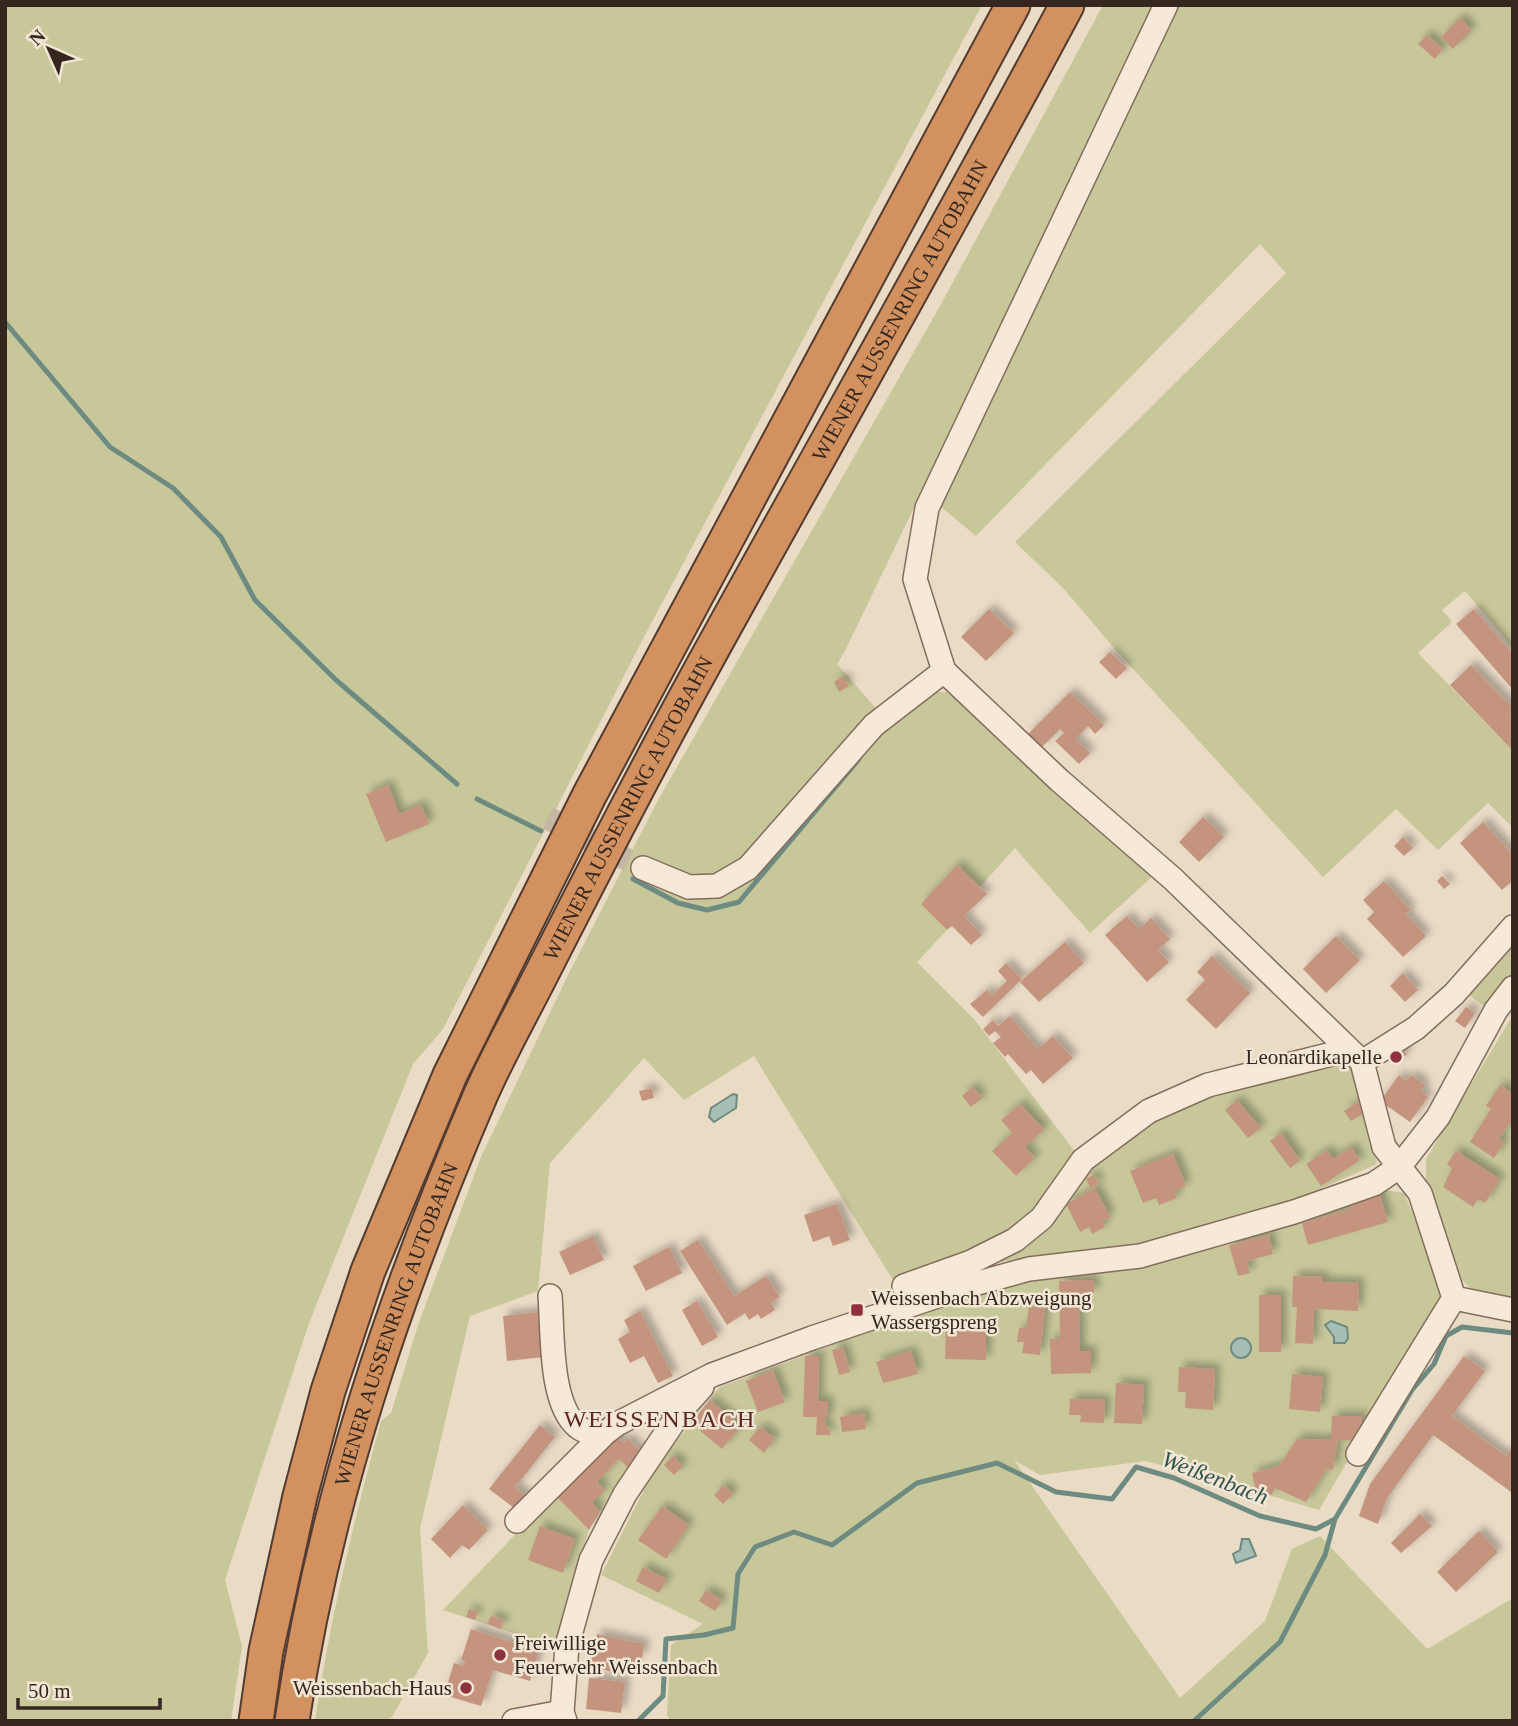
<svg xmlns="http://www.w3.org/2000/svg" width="1518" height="1726" font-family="Georgia,serif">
	<defs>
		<filter id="shadow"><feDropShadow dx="5.5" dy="-5.5" stdDeviation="3.5" flood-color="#0004"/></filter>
	</defs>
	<rect width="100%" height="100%" fill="#eadbc5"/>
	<!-- green -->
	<path fill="#c7c79a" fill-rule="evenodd" d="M5,5h977l-336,628 -203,396 -30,35 -104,259 -84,257 17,66 -11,75h-226z
		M1103,5h410v643l-48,-57 -23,19 10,12 -34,31 95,98v77l-25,-25 -50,47 -42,-41 -73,68 -209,-229 -50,-59 -49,-47 271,-269 -26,-29 -284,292 -54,-45 -78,162 -7,11 43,49 -163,181 180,-183 35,-19h19l202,184 -63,57 -75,-85 -35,39 -23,-22 -35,39 25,26 -30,32 58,58 110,145 62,-46 66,-28 131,-31c23,20 27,75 33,104l-71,31 -69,21 -95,26 -54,10 -87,10 -98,34 -149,-240 -70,44 -40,-42 -94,105 -12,128 -68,25 -50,212 8,125 -36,64 -9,4h-68c15,-102 39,-201 66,-300l10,-8 27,-88 63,-168 87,-182 89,-173 283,-496zM1020,1104l24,26 -19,17 10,11 -19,18 -23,-25 19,-18 -11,-13z
		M1513,938v36l-27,33 -20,-14z
		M1513,1015v286l-39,-9 -13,-13 -35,-95v-25z
		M1377,1189l27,4 42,100 -127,217 -112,-33 -62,-16 -105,14 -26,-15 166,238 85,-77 27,-72 28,-13 107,113 86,-51v123h-842l-4,-6 4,-70 32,-21 -102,-49 54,-107 65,-81 240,-90 81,-19 88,-10 95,-22z
		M619,1459l11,11 -15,16 -15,26 -8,-9 5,-21z
		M554,1494l35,36 -22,68 -11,49 -113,-37z"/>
	<!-- water -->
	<path fill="#a7beb4" stroke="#6e8b81" stroke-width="2" d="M733,1094l4,1 -1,13 -22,14 -5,-5 2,-9z
		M1331,1321l16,6 1,11 -3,5h-11v-6l-9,-12z
		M1231 1348a10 10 0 1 1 20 0a10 10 0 1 1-20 0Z
		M1242,1539h7l7,17 -20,7 -3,-9 7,-4z"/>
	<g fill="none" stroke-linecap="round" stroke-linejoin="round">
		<!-- stream -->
		<path stroke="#6e8b81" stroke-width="5" d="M5,322l105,125 63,41 48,49 34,63 81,80 121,104
			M477,799l64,32
			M633,879l45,24 29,7 32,-8 120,-143
			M638,1721l25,-25 3,-57 38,-4 29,-7 5,-54 17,-27 39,-15 38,13 85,-62 80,-20 59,29 56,7 24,-32 38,11 86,38 56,13 19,-10 77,-129 22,-26 12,-28 16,-9 51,6
			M1194,1721l86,-79 45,-87 10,-36"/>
	</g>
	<!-- building -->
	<path fill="#c5947f" filter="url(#shadow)" d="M1460,18l12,12 -19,19 -12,-12z
		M1427,35l16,14 -8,10 -17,-15z
		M989,609l25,24 -28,28 -25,-24z
		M1474,609l39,45v36l-57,-66z
		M1110,652l17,16 -11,11 -17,-17z
		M1471,665l42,43v5l-4,4 4,4v30l-63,-66z
		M843,676l6,10 -10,6 -5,-10z
		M1070,692l34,33 -9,9 -7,-8 -13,13 15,14 -11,11 -24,-23 9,-8 -4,-4 -19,19 -14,-13z
		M388,785l11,29 22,-9 8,19 -43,18 -20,-48z
		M1203,817l21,20 -25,25 -20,-20z
		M1483,822l30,33v25l-11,10 -42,-47z
		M1403,837l10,11 -9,8 -10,-10z
		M957,865l30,29 -23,22 18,19 -11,10 -19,-19 -5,4 -26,-26z
		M1442,876l8,8 -6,5 -7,-8z
		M1384,881l27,29 -5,4 20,22 -23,21 -36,-38 7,-7 -11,-12z
		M1127,916l12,13 12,-11 19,21 -12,11 11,12 -22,20 -42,-47z
		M1336,936l24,24 -34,33 -23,-24z
		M1065,942l19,21 -45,39 -19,-20z
		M1212,956l38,37 -34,36 -30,-29 19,-20 -8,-8z
		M1006,963l16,16 -39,38 -13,-13 17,-14 5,5 15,-14 -9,-10z
		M1403,973l15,17 -13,12 -15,-16z
		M1466,1007l9,6 -10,15 -10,-7z
		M1010,1016l28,33 15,-13 20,22 -30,26 -12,-14 -5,4 -18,-20 -3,3 -12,-14 8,-6 -6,-6 -6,5 -6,-7 10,-9 5,6z
		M1399,1046l8,8 -9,8 -5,2 -5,-4 1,-5z
		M1399,1075l7,6 5,-6 14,10 -4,6 7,6 -18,25 -30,-21z
		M1500,1085l13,9v31l-4,-2 -10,16 5,4 -10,15 -24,-16 21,-33 -5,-3z
		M972,1087l10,11 -11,9 -9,-11z
		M652,1088l2,10 -12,3 -3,-10z
		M1237,1100l24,28 -13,10 -23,-28z
		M1359,1101l7,11 -15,9 -7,-10z
		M1020,1104l24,26 -19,17 10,11 -19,18 -24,-25 20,-18 -11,-13z
		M1281,1133l19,28 -10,7 -20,-27z
		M1351,1147l9,13 -39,26 -15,-22 21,-14 6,9z
		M1456,1151l44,28 -15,24 -7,-4 -5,8 -30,-20 9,-19 -5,-4z
		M1173,1154l13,32 -12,5 3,7 -18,7 -3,-7 -13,5 -13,-32z
		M1094,1175l5,9 -9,4 -4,-10z
		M1095,1188l15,29 -8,4 3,6 -13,7 -3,-7 -9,5 -14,-28z
		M1379,1192l9,30 -80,23 -6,-22 49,-14 -3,-8z
		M837,1204l13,36 -17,6 -4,-10 -16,6 -9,-27z
		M1269,1235l4,19 -26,7 3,12 -12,3 -9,-31z
		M593,1236l11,24 -34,15 -11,-23z
		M698,1240l36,56 32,-20 14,21 -9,6 4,7 -14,9 -3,-5 -9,6 -4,-7 -18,12 -47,-74z
		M669,1247l13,26 -36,18 -13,-25z
		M1293,1276l30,1v5l36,1 -1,28 -44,-2 -1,35 -18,-1 2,-36h-5z
		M1094,1280v13h-15l1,58h11v22l-40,1 -1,-35h10l-1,-58z
		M1259,1295h22v57h-22z
		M697,1301l21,36 -16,9 -20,-36z
		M1029,1306l16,2 -5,47 -18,-2 2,-11h-7l2,-14h7z
		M640,1311l33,65 -15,7 -14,-27 -14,7 -12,-24 12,-7 -6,-12z
		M539,1312l4,45 -36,4 -4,-45z
		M946,1327l40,1v32l-41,-1z
		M843,1347l7,25 -11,3 -7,-25z
		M911,1351l7,23 -35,9 -7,-21z
		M805,1356h14l-1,45h10v16h-3v8h2v5h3v5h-14l1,-18h-14z
		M1464,1356l21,15 -33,45 54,40 7,-9v43l-2,2 -78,-57 -46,63 -9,26 -19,-8 11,-32z
		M1179,1367l36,2 -2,41 -28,-2 1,-16h-8z
		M773,1370l12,32 -27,10 -12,-31z
		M1292,1374l31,3 -3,35 -31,-3z
		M1116,1383l28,2 -2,39 -28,-1z
		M1070,1399l35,1 -1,23 -24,-1 1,-7h-12z
		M710,1400l31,26 -19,23 -31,-26z
		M864,1413l2,16 -24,3 -2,-15z
		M1332,1416h30l-1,25 -23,-1 -5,30 -7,-1 -20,33 -31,-14 -3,6 -15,3 -5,-24 27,-7 18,-27 34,1z
		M540,1425l15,12 -40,50 14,11 -11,13 -29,-22z
		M760,1427l15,11 -11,15 -15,-13z
		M613,1433l10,10 4,-5 16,15 -13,17 -11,-11 -22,23 8,8 -13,13 8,9 -11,18 -35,-36z
		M673,1456l10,10 -9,9 -10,-10z
		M724,1485l9,9 -10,10 -9,-9z
		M463,1505l25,25 -19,20 -7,-5 -12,13 -19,-19z
		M662,1506l27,19 -23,34 -28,-19z
		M1420,1514l12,12 -31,27 -10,-10z
		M540,1526l35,13 -12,34 -35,-13z
		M1479,1531l19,21 -42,40 -19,-20z
		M643,1567l24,12 -8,14 -23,-12z
		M706,1590l16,10 -7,11 -16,-10z
		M469,1609l9,3 -3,8 -9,-3z
		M491,1616l13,4 -3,9 -14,-5z
		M471,1629l68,22 -9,30 -37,-11 -12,36 -37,-11 10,-32 9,3 2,-5 -4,-1z
		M597,1634l47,10 -2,14 -6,-1 -2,10 -11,-3 -3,10 -31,-8z
		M589,1678l36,4 -4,31 -35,-4z"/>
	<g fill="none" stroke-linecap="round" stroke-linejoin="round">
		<!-- minor-tunnel -->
		<path stroke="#c6b7a4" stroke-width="23" stroke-dasharray="23 11" stroke-linecap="butt" d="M548,818l95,50"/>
		<defs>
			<path id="minor" d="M1166,5l-239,503 -12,71 29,92 115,109 114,99 189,183 22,85 36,46 34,105 59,12
				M643,868l46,19 28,-1 31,-18 126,-143 70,-54
				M1362,1062l54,-34 38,-34 59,-67
				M904,1286l67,-24 44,-22 27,-22 41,-58 66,-49 59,-26 140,-35
				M550,1296c3,35 -1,108 28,131 7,6 18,6 26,7l13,-10 95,-49 100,-37 155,-52 62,-17 111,-13 154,-44 80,-28 25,-17 39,-50 58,-107 17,-22
				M1358,1454l96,-156
				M517,1521l87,-87
				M514,1721l48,-9
				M565,1721l-3,-9 5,-66 24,-86 34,-66 58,-86 19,-21"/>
			<g id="highway">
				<path d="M256,1721l10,-70 34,-155 28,-105 40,-120 82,-196 140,-281 423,-789"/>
				<path id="s1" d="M292,1721c32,-219 102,-424 189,-627 19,-43 43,-85 64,-127 52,-102 104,-203 159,-303 121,-220 245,-437 363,-659"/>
			</g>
		</defs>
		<!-- minor casing -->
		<use href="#minor" stroke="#846d5d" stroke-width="26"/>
		<!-- highway casing -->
		<use href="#highway" stroke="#523c31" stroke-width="37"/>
		<!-- minor -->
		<use href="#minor" stroke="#f6e9d8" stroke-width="23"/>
		<!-- highway -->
		<use href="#highway" stroke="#d2915e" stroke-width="33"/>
	</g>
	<!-- markers -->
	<g fill="#8d323e" stroke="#f2e6d4" stroke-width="2.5">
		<circle cx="1396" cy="1057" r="7"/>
		<rect x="850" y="1303" width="14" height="14" rx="3.5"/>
		<circle cx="500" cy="1655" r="7"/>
		<circle cx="466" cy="1688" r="7"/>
	</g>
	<g text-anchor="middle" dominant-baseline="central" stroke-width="5" stroke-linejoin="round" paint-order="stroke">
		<!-- street labels -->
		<g font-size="21" fill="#35271f" stroke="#f2e6d4">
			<text stroke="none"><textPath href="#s1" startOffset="1545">WIENER AUSSENRING AUTOBAHN</textPath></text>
			<text stroke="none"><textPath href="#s1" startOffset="978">WIENER AUSSENRING AUTOBAHN</textPath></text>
			<text stroke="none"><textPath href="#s1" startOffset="411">WIENER AUSSENRING AUTOBAHN</textPath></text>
		</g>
		<!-- poi labels -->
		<g font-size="21" fill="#35271f" stroke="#f2e6d4" text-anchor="end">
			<text x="1382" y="1057">Leonardikapelle</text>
			<text x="871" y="1298" text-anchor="start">Weissenbach Abzweigung<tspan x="871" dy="24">Wassergspreng</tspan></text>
			<text x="514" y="1643" text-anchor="start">Freiwillige<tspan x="514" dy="24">Feuerwehr Weissenbach</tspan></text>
			<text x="452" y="1688">Weissenbach-Haus</text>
		</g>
		<!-- water labels -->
		<g font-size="23" font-style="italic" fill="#30544d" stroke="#f2e6d4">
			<text transform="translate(1215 1478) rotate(21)">Weißenbach</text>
		</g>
		<!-- quarter labels -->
		<g font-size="24" letter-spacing="2" fill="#5e2823" stroke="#f2e6d4">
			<text x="660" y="1419">WEISSENBACH</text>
		</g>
	</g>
	<!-- border -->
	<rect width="1518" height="1726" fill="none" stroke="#35271f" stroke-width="14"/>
	<!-- north arrow -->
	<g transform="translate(49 49) rotate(315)" stroke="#f2e6d4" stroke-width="5" paint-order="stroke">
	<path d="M0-5L12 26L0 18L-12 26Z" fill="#35271f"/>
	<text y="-10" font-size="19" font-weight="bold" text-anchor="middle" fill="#35271f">N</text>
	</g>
	<!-- scale -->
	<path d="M18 1698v10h142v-10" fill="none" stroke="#35271f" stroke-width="3.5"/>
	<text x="28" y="1698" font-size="21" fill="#35271f" stroke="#f2e6d4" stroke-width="5" paint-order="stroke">50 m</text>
</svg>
